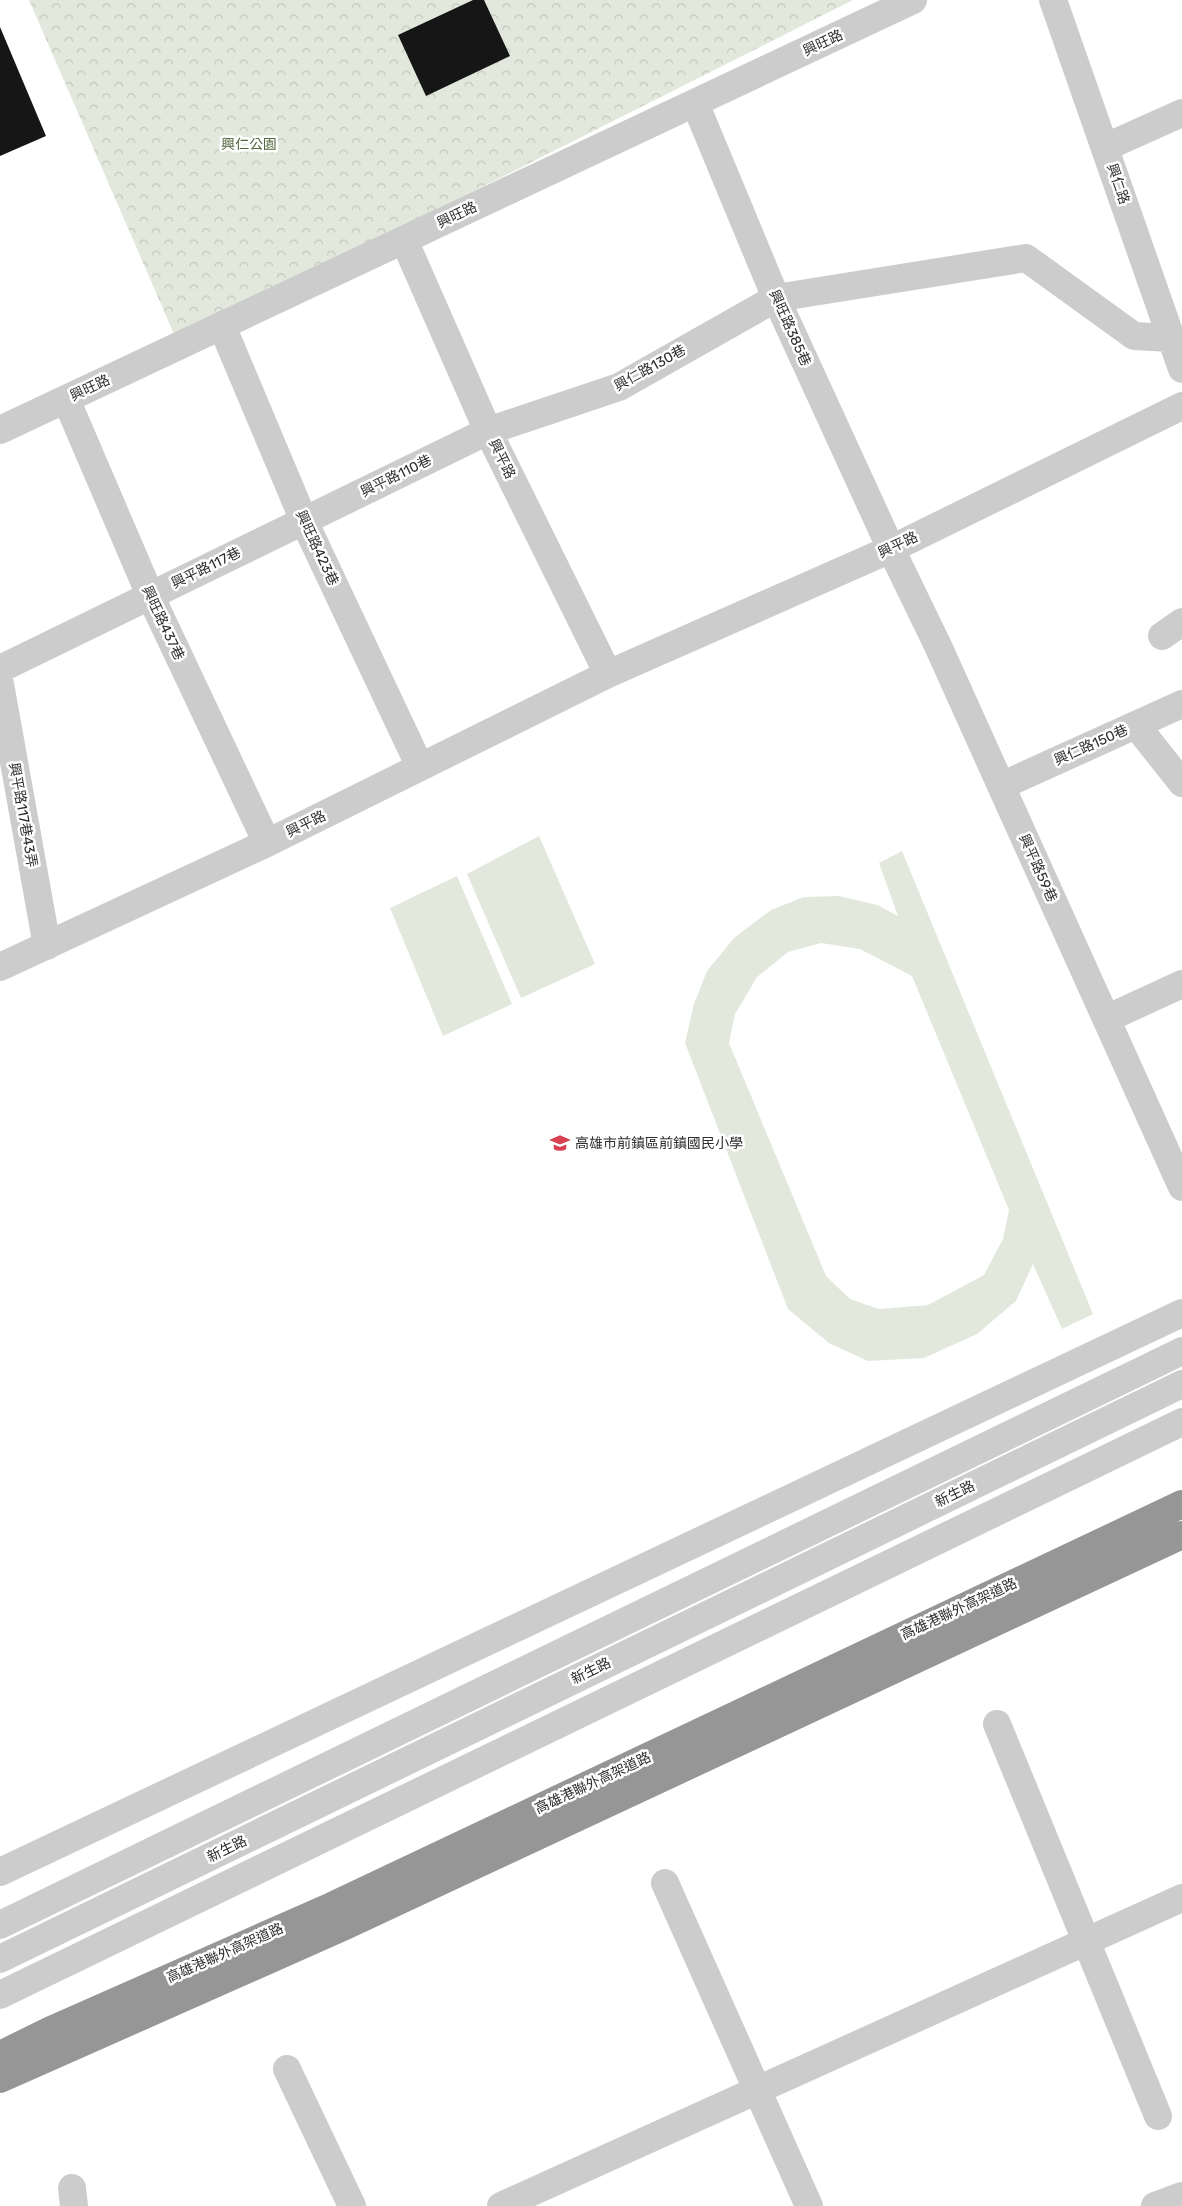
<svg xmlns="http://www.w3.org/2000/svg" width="1182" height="2206" font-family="Rubik,'Noto Sans TC',sans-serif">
	<defs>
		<pattern id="park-crowns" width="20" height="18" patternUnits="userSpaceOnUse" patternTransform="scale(1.25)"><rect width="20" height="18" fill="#e3e8dc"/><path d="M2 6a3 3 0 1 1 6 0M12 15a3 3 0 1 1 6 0" fill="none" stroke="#c3c7bd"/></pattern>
	</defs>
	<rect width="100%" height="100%" fill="#fff"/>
	<!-- grass -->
	<path fill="#e3e8dc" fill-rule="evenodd" d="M539,836l56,128 -74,34 -54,-124z
		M902,851l191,463 -31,15 -29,-65 -17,37 -39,33 -53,24 -56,3 -39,-18 -41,-34 -103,-266 9,-39 13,-33 28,-34 36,-27 33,-13 35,-1 38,9 21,11 -19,-53zM821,943l39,6 52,27 97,234 -6,29 -19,36 -56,30 -49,4 -29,-10 -24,-23 -97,-233 6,-29 22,-37 31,-25z
		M457,876l55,128 -69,32 -53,-128z"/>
	<!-- park -->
	<path fill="url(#park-crowns)" d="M29,0h824l-676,341z"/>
	<!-- building -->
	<path fill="#161616" d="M473,0h11l26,56 -84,40 -28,-61z
		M0,27l46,109 -46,20z"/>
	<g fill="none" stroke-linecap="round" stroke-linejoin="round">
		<!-- minor -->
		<path stroke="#ccc" stroke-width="28" d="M1053,0l129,369
			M695,103l81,195 115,251 47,97 244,541
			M1106,147l76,-34
			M404,240l84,191 120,243
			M222,326l82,195 116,246
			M66,399l84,196 117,248
			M0,430l913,-430
			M1162,636l20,-14
			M0,669l488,-238 131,-44 157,-89 250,-40 108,78 37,2
			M0,684l47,262
			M1136,725l46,58
			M1001,786l181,-82
			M0,967l267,-124 341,-169 283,-125 291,-143
			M1106,1019l76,-35
			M997,1724l161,392
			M0,1872l1182,-559
			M665,1883l144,323
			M0,1925l1182,-574
			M0,1959l1182,-575
			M0,1995l1182,-573
			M287,2069l65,137
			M72,2188l2,18
			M501,2206l681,-308
			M1155,2206l27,-10"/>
		<!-- highway -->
		<path stroke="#969696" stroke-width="28" d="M0,2055l51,-25 281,-124 850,-402
			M0,2079l345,-153 837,-391"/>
	</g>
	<!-- icons -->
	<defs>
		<symbol id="school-bare" viewBox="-9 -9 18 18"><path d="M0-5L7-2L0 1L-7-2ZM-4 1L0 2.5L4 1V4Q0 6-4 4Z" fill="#d74153" stroke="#fff" stroke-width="2.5" paint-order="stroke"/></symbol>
	</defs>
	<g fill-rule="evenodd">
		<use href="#school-bare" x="546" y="1129" width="28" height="28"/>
	</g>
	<g text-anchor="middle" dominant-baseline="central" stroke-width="5" stroke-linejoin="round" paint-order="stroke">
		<!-- street labels -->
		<g font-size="14" fill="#2f2f2f" stroke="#fff">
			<text transform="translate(823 43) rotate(-25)">興旺路</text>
			<text transform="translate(1118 184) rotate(71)">興仁路</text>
			<text transform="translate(457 215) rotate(-25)">興旺路</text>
			<text transform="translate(790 328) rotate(66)">興旺路385巷</text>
			<text transform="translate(650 368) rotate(-29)">興仁路130巷</text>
			<text transform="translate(90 388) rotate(-25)">興旺路</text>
			<text transform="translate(502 459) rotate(64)">興平路</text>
			<text transform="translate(396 476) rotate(-26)">興平路110巷</text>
			<text transform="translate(898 545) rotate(-25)">興平路</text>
			<text transform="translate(317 548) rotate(65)">興旺路423巷</text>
			<text transform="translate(206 568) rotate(-26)">興平路117巷</text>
			<text transform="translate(163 623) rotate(65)">興旺路437巷</text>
			<text transform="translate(1091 745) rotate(-24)">興仁路150巷</text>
			<text transform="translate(23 815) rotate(80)">興平路117巷43弄</text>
			<text transform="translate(306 824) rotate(-26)">興平路</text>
			<text transform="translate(1038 868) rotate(66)">興平路59巷</text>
			<text transform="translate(955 1494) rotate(-26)">新生路</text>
			<text transform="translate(959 1609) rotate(-25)">高雄港聯外高架道路</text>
			<text transform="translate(591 1671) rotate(-26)">新生路</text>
			<text transform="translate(593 1783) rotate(-25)">高雄港聯外高架道路</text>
			<text transform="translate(227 1849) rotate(-26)">新生路</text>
			<text transform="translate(225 1953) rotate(-24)">高雄港聯外高架道路</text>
		</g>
		<!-- park labels -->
		<g font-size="14" fill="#546840" stroke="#fff">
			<text x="249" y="144">興仁公園</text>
		</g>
		<!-- poi labels -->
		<g font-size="14" fill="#2f2f2f" stroke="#fff" text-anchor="start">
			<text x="575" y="1143">高雄市前鎮區前鎮國民小學</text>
		</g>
	</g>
</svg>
